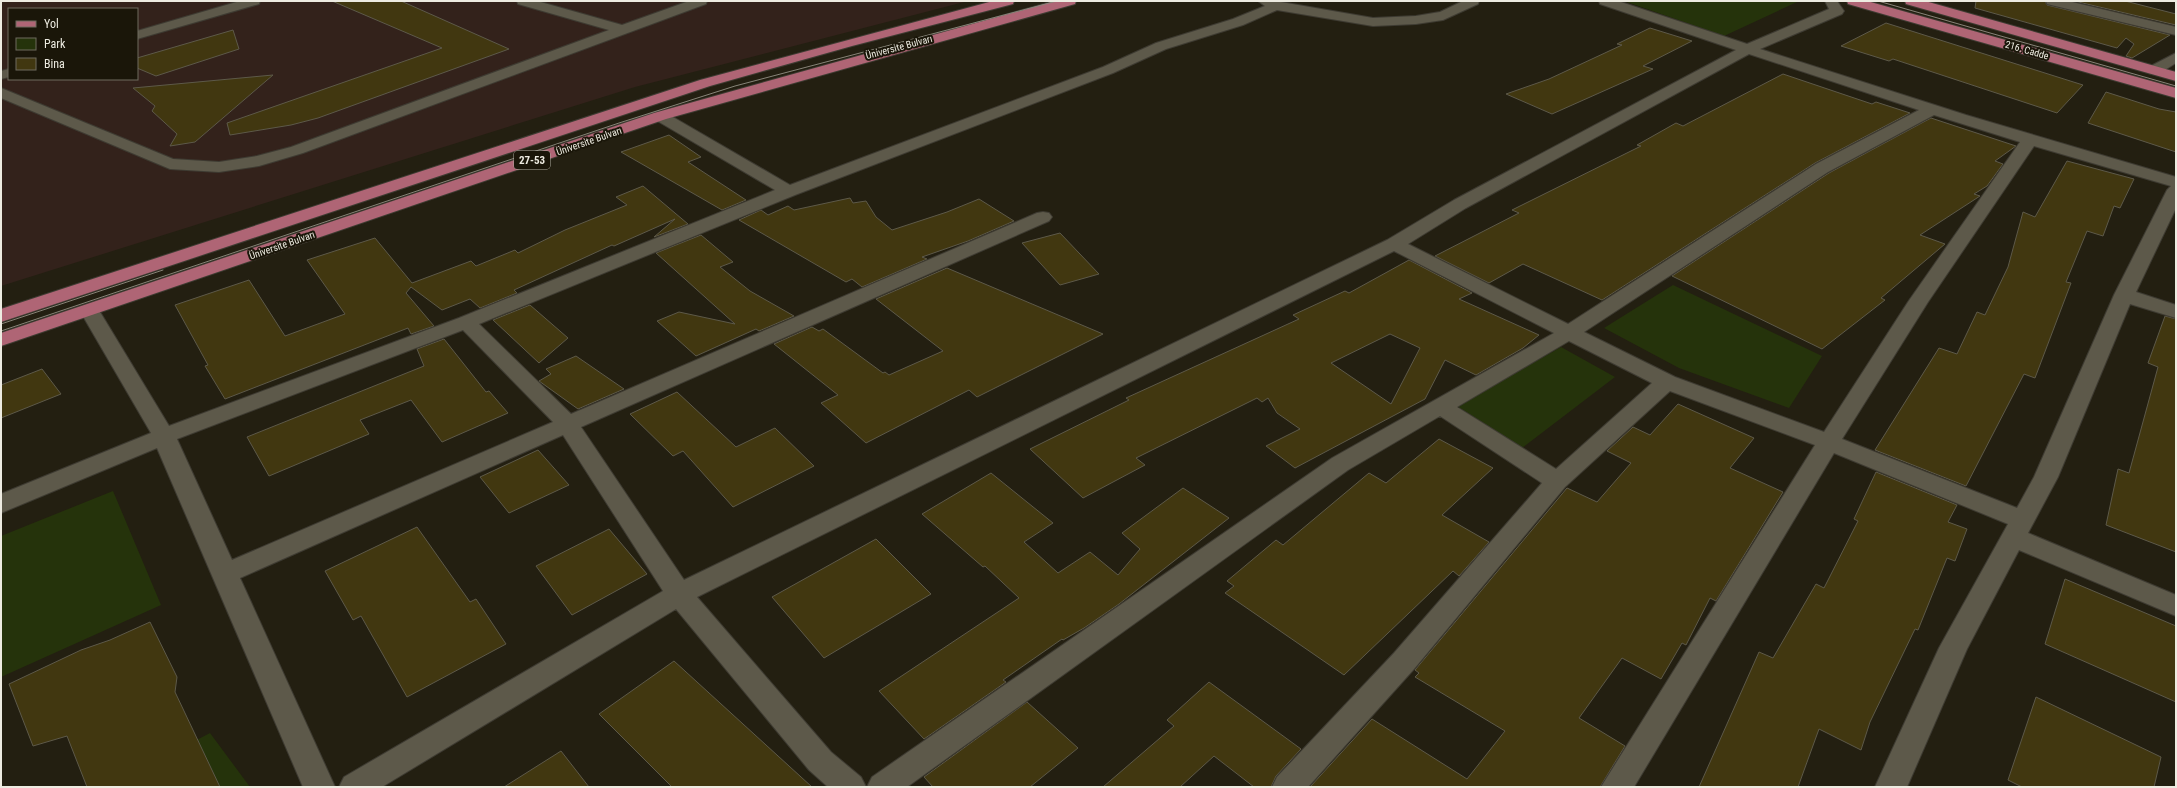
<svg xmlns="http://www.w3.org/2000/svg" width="2177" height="788" font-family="'Roboto Condensed',sans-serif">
	<rect width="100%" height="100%" fill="#231f11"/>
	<!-- education -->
	<path fill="#33221b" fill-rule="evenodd" d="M1,1h967l-333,86 -634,199zM9,9h128v70h-128z"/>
	<!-- green -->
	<path fill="#25330b" d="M1624,1h171l2,1 -73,34z
		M1673,285l149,71 -33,52 -110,-40 -75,-40z
		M1561,347l54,30 -93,71 -65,-42z
		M113,491l48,114 -160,72v-141z
		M210,733l40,54h-143z"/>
	<!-- building -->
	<path fill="#413710" stroke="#5d5949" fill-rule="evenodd" d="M332,1h69l108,48 -191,69 -27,7 -61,10 -3,-12 215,-75z
		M1976,1h69l2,4 123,30 -38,23 -6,-2 8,-12 -8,-6 -9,10 -142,-40z
		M2074,1h51l51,13v11z
		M1886,23l197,62 -26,28 -164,-54 -4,2 -48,-15z
		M1650,28l42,13 -49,25 10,3 -101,45 -46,-20 43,-15 73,-34 -5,-1z
		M233,30l6,19 -83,27 -19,-8v-10z
		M1783,74l89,30 4,-2 34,11 -95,50 -213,137 -79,-36 -34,19 -54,-27 84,-43 -7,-3 129,-64 -4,-1 39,-22 7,3z
		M273,75l-78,67 -25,4 7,-12 -25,-23 3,-5 -22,-18z
		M2106,92l53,17 17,3v40l-88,-29z
		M1931,118l85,28 -21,15 8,3 -16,22 -13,8 6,2 -60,39 25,9 -64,54 4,2 -63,49 -150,-73 157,-103z
		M669,135l32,22 -13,5 58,38 -24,10 -101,-58z
		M2067,161l67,18 -14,29 -6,-2 -11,30 -16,-5 -21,51 5,1 -36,95 -11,-4 -58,112 -91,-36 64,-102 18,6 20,-42 8,3 23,-48 15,-55 12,5z
		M643,186l45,38 -34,13 21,-18 -61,27 -2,-1 -98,45 3,3 -37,15 -10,-9 -28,11 -31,-23 -5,6 28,33 -23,8 -3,-6 -183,71 -20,-33 3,-1 -33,-60 74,-25 36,56 60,-22 -38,-54 68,-22 37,45 59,-22 5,5 39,-16 3,3 47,-23 62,-25 -11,-8z
		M850,198l3,5 13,-2 10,16 16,13 55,-18 32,-13 35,22 -46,20 -46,16 5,2 -65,28 -10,-8 -6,3 -107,-62 22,-10 7,5 20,-9 6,4z
		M1060,233l39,41 -39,11 -38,-42z
		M701,235l32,27 -13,5 30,24 44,25 -35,15 -3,-2 -60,27 -39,-35 22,-9 56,12 -79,-71z
		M1409,260l63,33 -13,6 80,36 -16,13 -47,27 -31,-15 -20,39 -130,69 -29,-22 34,-17 -23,-16 -9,-15 -6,4 -5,-4 -121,60 9,7 -62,33 -53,-49 99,-49 -3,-2 173,-79 -6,-4 52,-24 4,2zM1390,334l30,14 -29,56 -60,-41z
		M947,268l156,66 -126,63 -8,-7 -103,53 -45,-40 17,-8 -64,-51 38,-17 7,4 4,-2 60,44 2,-1 4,3 54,-24 -67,-52z
		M530,305l38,33 -29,25 -46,-43z
		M2165,316l11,3v233l-70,-27 12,-56 11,4 29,-106 -10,-4z
		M444,339l42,53 3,-1 19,22 -66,29 -31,-42 -51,20 9,14 -100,42 -22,-39 177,-71 -7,-17z
		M576,356l48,33 -46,20 -39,-28 12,-7 -5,-5z
		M42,369l19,25 -60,24v-33z
		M677,392l59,55 39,-19 39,38 -81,41 -50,-56 -10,5 -43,-42z
		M1678,404l76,34 -24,30 53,24 -67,109 -6,-3 -24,47 -4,-2 -21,36 -39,-21 -43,60 46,28 -25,41h-290l62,-68 95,60 38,-48 -90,-54 4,-4 -4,-3 152,-182 30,14 34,-39 -24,-12 26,-24 17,8z
		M1439,439l54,29 -51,47 47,27 -30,34 -6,-5 -109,104 -119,-82 9,-7 -7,-5 49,-41 7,5 86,-72 17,10z
		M538,450l31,35 -60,28 -29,-36z
		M1876,472l81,33 -9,17 19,7 -12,32 -8,-3 -29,72 -3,-1 -45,93 -9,28 -42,-21 -21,58h-99l60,-135 14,6 43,-74 8,4 34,-67 -4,-2z
		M991,473l62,50 -29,19 34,31 32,-21 28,23 22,-26 -18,-16 61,-45 46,30 -110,86 -35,24 -21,12 -1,-1 -59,41 3,2 -82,57 -45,-48 140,-93 -34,-32 -2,1 -61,-53z
		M417,527l53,75 6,-3 30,45 -99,53 -46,-81 -8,4 -28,-49z
		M609,529l38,45 -75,41 -36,-49z
		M876,539l55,55 -107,64 -52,-61z
		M2065,579l111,47v76l-131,-58z
		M150,622l27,55 -2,15 45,95h-133l-20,-51 -34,10 -24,-62 72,-34 29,-10z
		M674,661l138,126h-140l-73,-73z
		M1209,682l92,67 -25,27 -5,11h-17l-40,-31 -34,31h-77l71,-61 -7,-6z
		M2036,697l125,60 -7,30h-132l-14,-7z
		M1027,702l51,46 -48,39h-97l-9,-10z
		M561,751l28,36h-85z"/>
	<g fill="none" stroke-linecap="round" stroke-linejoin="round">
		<defs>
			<path id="minor" d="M240,1h20l-1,3 -122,35v-8z
				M517,1h20l85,24 67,-24h18l-1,3 -403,149 -44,13 -40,6 -49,-3 -169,-71v-10l172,71 46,3 38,-6 34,-9 318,-117 -91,-26z
				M1258,1h17l98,17 43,-2 24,-4 23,-11h16l-1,3 -35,16 -27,4 -43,2 -96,-16 -34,15 -77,24 -53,24 -318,122 -316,129 92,90 466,-201 6,-1 6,1 3,4 -3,4 -468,206 103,153 703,-340 67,-40 282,-150 -136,-46 -1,-3h19l129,43 82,-35 -4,-8h12l7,10 -2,3 -82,35 206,66 210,62v31l-40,84 40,13v13l-46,-14 -72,173 -30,56 148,62v21l-157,-66 -52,99 -60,138h-32l64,-139 69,-124 -174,-71 -200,334h-33l214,-342 -145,-54 -105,96 -151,182 -106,118h-36l5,-10 117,-124 148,-170 -102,-67 -92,54 -441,317h-40l5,-10 460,-319 222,-125 -160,-82 -697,346 134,155 30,25 5,10h-38l-19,-17 -133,-161 -294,178h-43l5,-10 319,-186 -100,-156 -323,143 95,209h-32l-146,-339 -156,65v-19l150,-61 -71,-122 3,-4 7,-2 7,2 72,119 290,-108 316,-128 -121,-71 -2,-3 2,-3h12l124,72 313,-118 53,-24 77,-24 32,-13zM1749,54l170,56 -103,54 -248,160 -160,-80 58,-36zM1934,115l86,27 -112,160 -84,130 -149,-55 -91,-45 244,-160zM2034,146l137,40 -4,4 -53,105 -80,182 -17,31 -175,-69 86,-137zM463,330l90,92 -321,138 -55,-121zM1569,341l83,42 -96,86 -99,-62z
				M2046,1h22l108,26v8l-129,-31z
				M2176,53v10c-9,5 -17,13 -27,10l-2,-3 2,-3z
				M9,69v8l-8,2v-8z"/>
			<path id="major" d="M993,1h21l-1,3 -161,42 -142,40 -709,236v-13l699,-229z
				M1055,1h21l-1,3 -409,115 -665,227v-13l653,-220z
				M1847,1h20l309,87v10l-328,-94z
				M1905,1h20l251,71v9l-270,-77z"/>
		</defs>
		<!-- minor casing -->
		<use href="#minor" stroke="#3e3b32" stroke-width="2"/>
		<!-- major casing -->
		<use href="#major" stroke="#3e3b32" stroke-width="2"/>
		<!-- minor -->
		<use href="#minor" fill="#5d594a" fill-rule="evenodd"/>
		<!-- major -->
		<use href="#major" fill="#af6575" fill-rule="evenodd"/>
		<!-- tram -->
		<path stroke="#878478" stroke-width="1" d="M1878,1l298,85
			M1,324l162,-54
			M1,331l618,-208 116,-37 322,-85"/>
	</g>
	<g text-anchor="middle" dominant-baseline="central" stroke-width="4" stroke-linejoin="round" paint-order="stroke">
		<!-- far-street labels -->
		<g font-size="10" fill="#edebe1" stroke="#1a1609">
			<text transform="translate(899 47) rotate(-15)">Üniversite Bulvarı</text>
			<text transform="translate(2027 50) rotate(16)">216. Cadde</text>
			<text transform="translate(589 141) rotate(-19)">Üniversite Bulvarı</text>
			<text transform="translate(282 245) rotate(-19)">Üniversite Bulvarı</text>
		</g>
		<!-- shield labels -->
		<rect fill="#1a1609" stroke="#aeaba0" stroke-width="1" x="514" y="151" width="36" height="18" rx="3"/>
		<g font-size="11" font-weight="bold" fill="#edebe1">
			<text x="532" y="160">27-53</text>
		</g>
	</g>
	<!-- border -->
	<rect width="2177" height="788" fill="none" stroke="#edebe1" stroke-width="4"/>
	<!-- legend -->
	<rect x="8" y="8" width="130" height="72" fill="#1a1609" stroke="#6e6b5f"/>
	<rect x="16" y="21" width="20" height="6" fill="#af6575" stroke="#6e6b5f"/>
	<text x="44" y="28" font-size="12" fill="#edebe1">Yol</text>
	<rect x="16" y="38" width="20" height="12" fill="#25330b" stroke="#6e6b5f"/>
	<text x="44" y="48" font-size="12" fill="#edebe1">Park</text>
	<rect x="16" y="58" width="20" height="12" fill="#413710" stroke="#6e6b5f"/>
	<text x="44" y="68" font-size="12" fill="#edebe1">Bina</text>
</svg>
